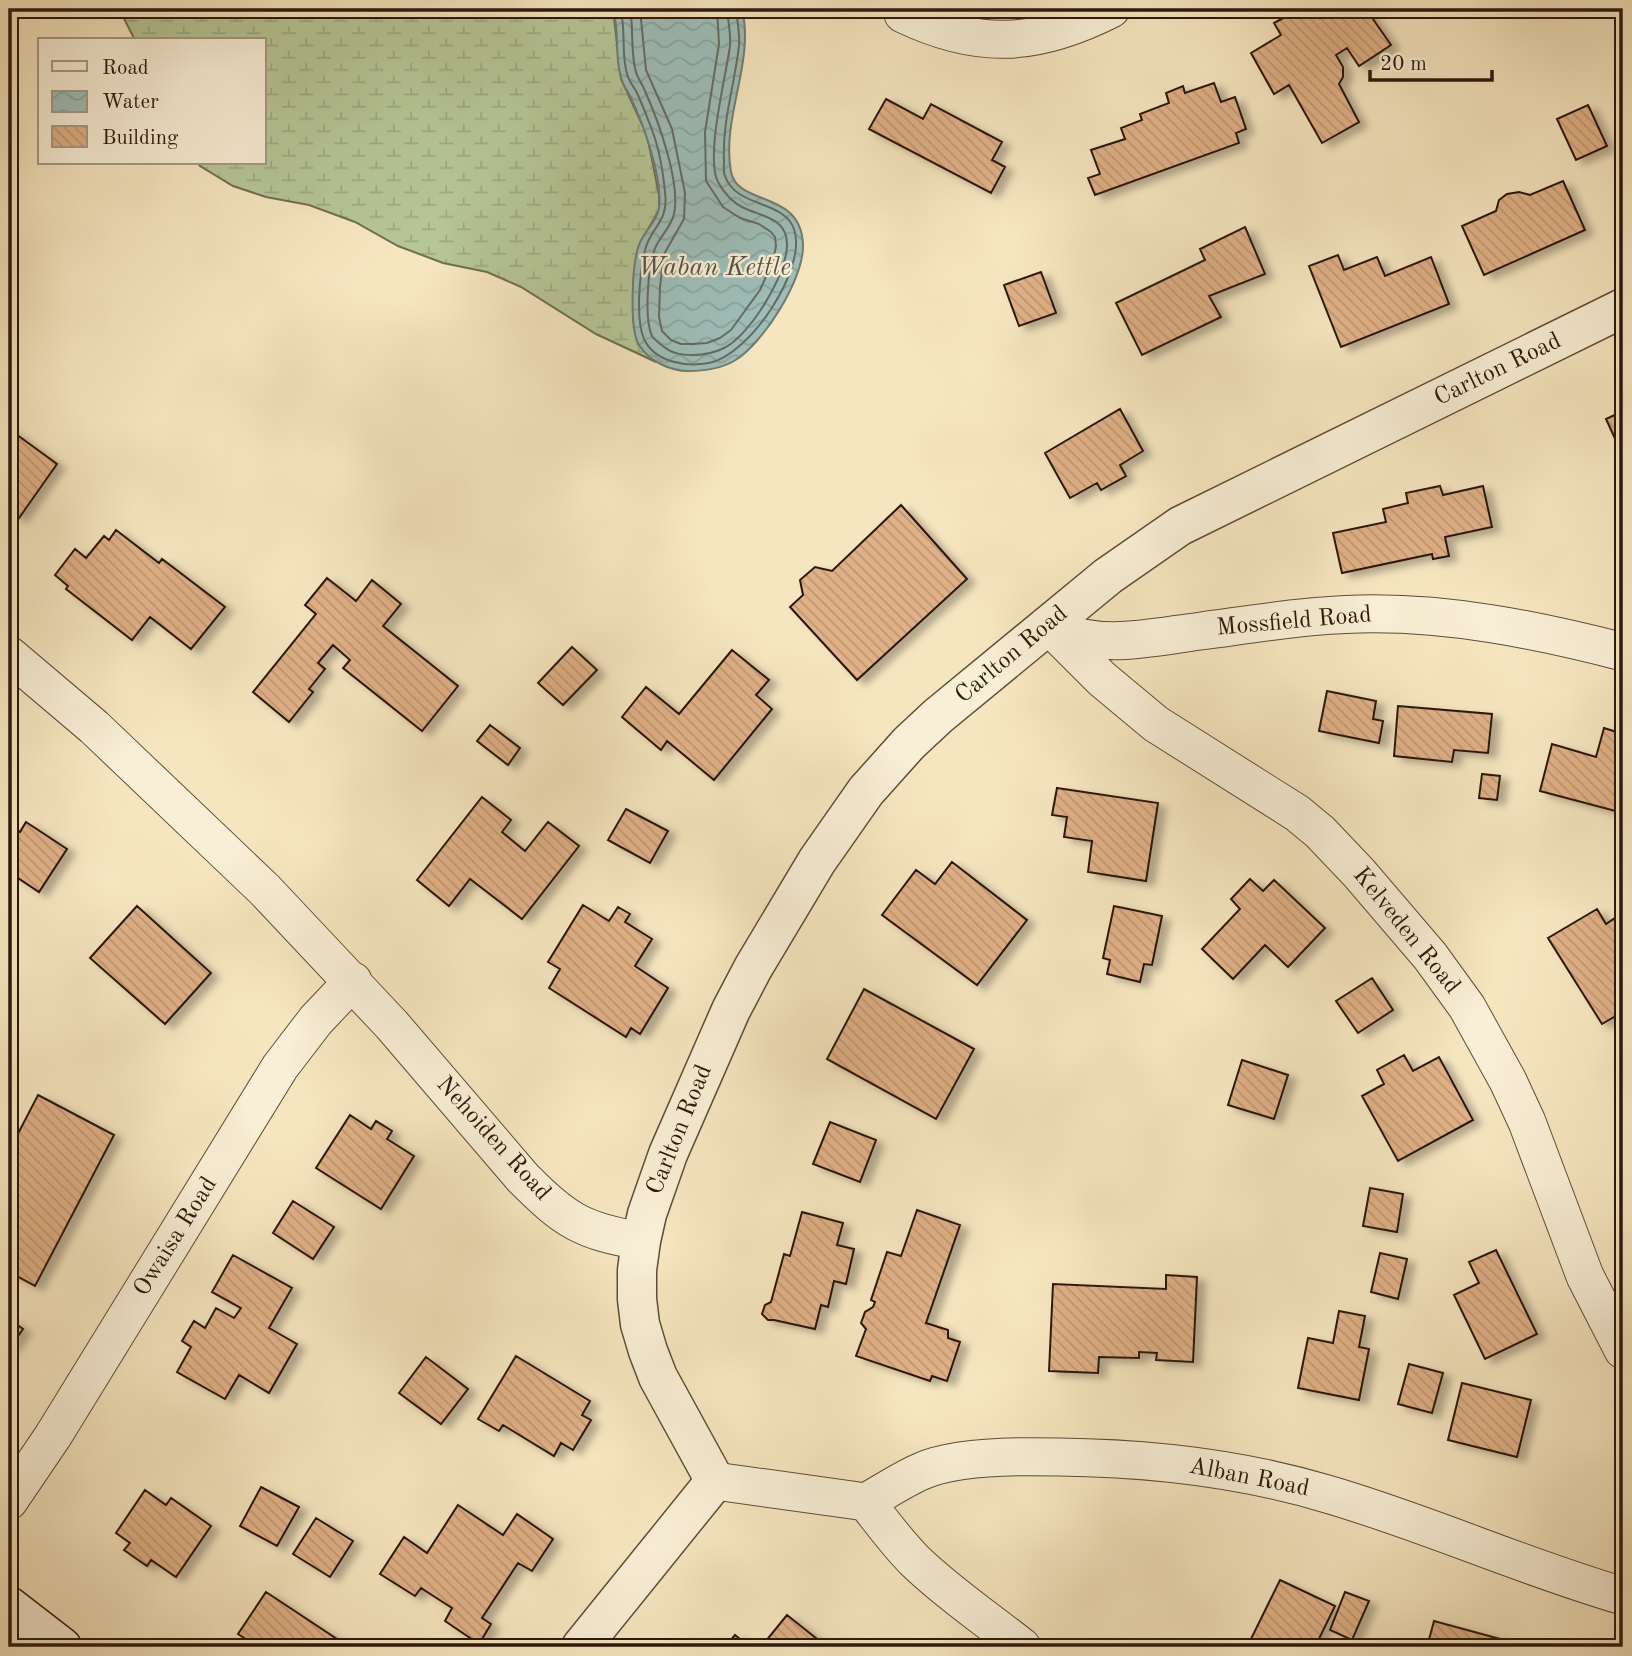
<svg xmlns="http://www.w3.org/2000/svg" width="1632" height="1656" font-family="'Old Standard TT',serif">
	<defs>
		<pattern id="wetland-marsh" width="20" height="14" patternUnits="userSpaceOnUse" patternTransform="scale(1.75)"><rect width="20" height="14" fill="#b6c697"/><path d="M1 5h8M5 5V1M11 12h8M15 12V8" fill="none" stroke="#9da981"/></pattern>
		<pattern id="water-waves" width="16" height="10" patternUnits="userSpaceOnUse" patternTransform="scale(1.75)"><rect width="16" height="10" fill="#9ebeb9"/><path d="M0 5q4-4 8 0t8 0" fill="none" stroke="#88a39e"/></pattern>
		<pattern id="building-back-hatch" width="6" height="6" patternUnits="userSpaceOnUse" patternTransform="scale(1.75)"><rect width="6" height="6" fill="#e0b086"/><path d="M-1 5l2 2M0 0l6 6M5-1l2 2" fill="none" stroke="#c09772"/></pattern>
		<filter id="shadow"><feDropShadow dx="8" dy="4.5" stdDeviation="3.5" flood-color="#0004"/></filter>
	</defs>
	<rect width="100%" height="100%" fill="#f6e6c0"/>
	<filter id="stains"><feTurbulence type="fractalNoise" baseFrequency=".00286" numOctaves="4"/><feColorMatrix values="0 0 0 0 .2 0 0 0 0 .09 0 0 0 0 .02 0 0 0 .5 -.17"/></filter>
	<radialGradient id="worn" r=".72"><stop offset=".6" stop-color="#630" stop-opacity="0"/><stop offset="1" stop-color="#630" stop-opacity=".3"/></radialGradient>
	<!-- wetland -->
	<path fill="url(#wetland-marsh)" stroke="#706f51" stroke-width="2" d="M119,9h494l8,70 26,56 12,60v15l-20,35 -6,40v34l5,25 18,18 -60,-28 -75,-47 -34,-15 -44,-9 -45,-17 -43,-24 -46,-17 -43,-8 -33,-11 -33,-20 -3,-3h67v-123h-129z"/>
	<!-- water -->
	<path fill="url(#water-waves)" stroke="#707c73" stroke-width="2" d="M613,9h129c13,54 -21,108 -11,163 7,35 70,17 72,73 1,34 -40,99 -69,116 -14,8 -30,10 -46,10 -18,0 -39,-10 -49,-26 -10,-16 -7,-82 0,-100 4,-13 18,-23 20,-37 4,-30 -16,-85 -29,-112 -3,-6 -8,-12 -9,-19 -7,-22 -1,-46 -8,-68z"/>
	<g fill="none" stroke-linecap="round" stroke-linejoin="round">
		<!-- shore -->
		<path stroke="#646b62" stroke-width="2" d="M620,9c7,21 0,47 8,68 2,5 5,9 8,14 6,12 11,26 16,39 7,18 11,42 13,62 4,31 -14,34 -20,58 -5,22 -10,68 -1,89 11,24 43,28 65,24 40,-7 99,-95 85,-134 -10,-29 -58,-21 -69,-53 -2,-4 -1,-11 -1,-15 -2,-40 11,-77 15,-116 1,-13 -2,-24 -3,-36
			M630,9c4,20 0,43 6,63 2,7 7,13 9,19 13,29 36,92 29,123 -3,14 -16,24 -20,37 -6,18 -10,68 -2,85 2,3 8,8 12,11 9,7 18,8 29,8 12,0 21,-2 31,-7 26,-13 62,-72 63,-102 1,-28 -24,-29 -43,-38 -11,-5 -20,-15 -26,-26 -13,-25 8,-106 12,-136 1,-13 -2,-25 -3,-37
			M640,9l6,61 26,59 13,64 -1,26 -20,35 -4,33 -1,30 3,14 9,9 10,4h12l14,-1 13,-5 11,-8 29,-40 13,-29 3,-15 -1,-9 -4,-5 -12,-8 -19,-6 -17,-11 -17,-26 -1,-49 14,-88 -2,-35"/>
	</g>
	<!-- building -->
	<path fill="url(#building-back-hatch)" stroke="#2b180b" stroke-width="2" filter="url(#shadow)" d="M1300,9h15l5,9 14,-9h32l25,36 -32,21 -12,-18 -11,7 7,12v10l-4,7 20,38 -37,21 -33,-58 -15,9 -23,-41 30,-18 -7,-12z
		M1214,83l7,19 14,-5 11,32 -10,4 3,10 -144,52 -7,-17 12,-4 -9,-24 34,-11 -4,-11 21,-8 -2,-6 29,-11 -3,-10 17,-7 2,7z
		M886,99l37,20 8,-15 71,38 -10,18 13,7 -14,26 -122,-64z
		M1588,105l19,41 -31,14 -19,-41z
		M1563,181l22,49 -101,45 -22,-49 34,-15 3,-11 8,-6 12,-2 11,3z
		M1245,227l20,47 -56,22 12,21 -79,38 -26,-52 89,-43 -5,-11z
		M1338,255l6,15 33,-13 8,19 46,-19 18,47 -108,43 -32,-81z
		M1041,272l15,41 -37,13 -15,-41z
		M1120,409l23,42 -23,14 6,11 -25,14 -4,-7 -27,15 -25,-45z
		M1623,411v45l-17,-37z
		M9,429l48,35 -38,54 -10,-7z
		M1440,486l3,9 40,-9 9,41 -47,10 4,19 -16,3 -1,-5 -90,19 -9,-40 53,-11 -3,-13 25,-6 -2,-10z
		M901,505l66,74 -110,101 -67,-73 13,-12 -3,-15 15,-13 17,4z
		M116,530l43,33 3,-4 63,48 -34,42 -41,-32 -18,23 -66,-51 2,-3 -13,-11 20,-26 11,9 18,-22 5,4z
		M327,578l29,23 16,-21 29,24 -18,22 75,60 -36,45 -79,-63 7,-8 -17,-15 -15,18 7,6 -16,20 4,3 -24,30 -36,-30 63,-78 -11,-9z
		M572,647l25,23 -34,35 -25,-22z
		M732,650l37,30 -13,15 16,14 -58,71 -47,-39 -6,9 -39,-33 24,-30 33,27z
		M1327,691l49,10 -3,18 10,2 -4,22 -60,-12z
		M1398,706l94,8 -4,39 -34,-3 -2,12 -58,-6z
		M490,725l30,23 -12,17 -31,-24z
		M1604,728l19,6v79l-83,-22 12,-47 44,13z
		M1482,774l18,2 -3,24 -18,-2z
		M1057,788l101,15 -12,78 -58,-9 4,-31 -28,-4 3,-20 -15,-2z
		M482,797l29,23 -9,12 23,19 23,-29 31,24 -57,73 -52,-40 -21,27 -32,-26z
		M626,809l42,22 -18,32 -42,-23z
		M26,822l41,27 -28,43 -30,-20v-47l11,7z
		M952,862l75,58 -50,65 -95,-70 34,-45 19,14z
		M1250,879l13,12 11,-11 51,48 -37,39 -23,-22 -32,34 -31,-30 38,-40 -9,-10z
		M583,905l26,16 9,-14 12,7 -5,8 27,17 -17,27 33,22 -28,46 -9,-6 -5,9 -77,-49 11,-19 -12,-7z
		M137,906l74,67 -46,51 -75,-66z
		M1114,906l48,10 -10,49 -8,-1 -4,18 -33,-8 3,-14 -7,-2z
		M1597,909l9,15 9,-6 8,13v89l-4,-6 -17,10 -54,-86z
		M1372,978l21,32 -35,23 -22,-32z
		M864,989l110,60 -38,70 -109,-60z
		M1404,1055l9,16 26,-14 34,63 -75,41 -36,-65 22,-12 -7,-14z
		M1242,1060l46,15 -14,44 -46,-14z
		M38,1095l76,40 -79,151 -26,-14v-121z
		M350,1115l21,14 5,-8 16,10 -5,8 27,17 -33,53 -65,-41z
		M830,1122l46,18 -16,42 -47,-18z
		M1370,1188l33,6 -6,38 -34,-6z
		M293,1201l41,26 -21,32 -40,-26z
		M917,1210l43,15 -34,98 22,7v8l12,4 -13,39 -15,-5 -2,5 -74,-25 10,-27 -5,-6 4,-11 8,-5 2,-5 -4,-2 16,-48 14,4z
		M802,1212l41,11 -6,22 17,4 -8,35 -12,-3 -6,26 -7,-2 -6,24 -41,-9h-6l-6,-6 3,-9 6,-3 13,-48 6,2z
		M1496,1250l41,84 -52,25 -31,-64 25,-12 -10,-21z
		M1380,1253l27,6 -9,40 -27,-7z
		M233,1255l59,33 -23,40 28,16 -28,49 -30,-18 -14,24 -48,-27 14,-25 -9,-6 12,-20 11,7 11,-20 18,10 7,-10 -29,-16z
		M1166,1275l31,2 -4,85 -37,-2 1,-7 -18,-1v6l-40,-1 -1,16 -49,-2 4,-87 113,5z
		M1339,1311l26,5 -6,31 10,2 -10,51 -61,-12 10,-50 25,5z
		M9,1319l14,10 -14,20z
		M516,1356l74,45 -8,14 9,5 -18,30 -12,-7 -7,13 -51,-31 -4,6 -21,-12z
		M426,1357l42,32 -27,35 -42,-31z
		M1409,1364l34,9 -11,40 -34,-9z
		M1462,1383l69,17 -14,57 -69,-17z
		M261,1487l38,20 -22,39 -37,-20z
		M145,1490l21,15 5,-7 40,28 -35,51 -25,-17 -4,6 -23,-16 6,-7 -14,-10z
		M458,1505l45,30 14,-21 36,25 -21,32 -14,-8 -36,55 9,6 -12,20 -34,-23 7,-13 -31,-20 -6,8 -35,-22 24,-37 23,16z
		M316,1518l37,23 -23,36 -37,-23z
		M1280,1580l55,26 -20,41h-68z
		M266,1592l83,55h-91l-20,-13z
		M1345,1592l24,9 -17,39 -22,-10z
		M787,1615l35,28 -3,4h-58z
		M1434,1621l92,25 -1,1h-98z
		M735,1635l15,12h-25z"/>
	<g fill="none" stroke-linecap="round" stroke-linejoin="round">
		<defs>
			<path id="minor" d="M903,14c75,36 133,33 208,-5
				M1048,625l54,54 54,45 141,89 23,19 39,41 71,83 37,51 41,74 19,41 58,154 38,74
				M1054,628c47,23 98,9 147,3 53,-7 106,-16 159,-17 89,-2 178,16 263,38
				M9,655l85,72 171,163 127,135 131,153c42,42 58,53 118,63
				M715,1481l151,21c16,20 31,41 49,59 33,32 72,58 107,86
				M9,1501l44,-65 227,-369 36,-47 37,-39
				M866,1502c18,-10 37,-23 56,-31 34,-15 99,-15 137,-14 90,1 181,11 268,37 100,29 196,73 296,102"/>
			<path id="tertiary" d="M581,1647l134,-166 -57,-104 -10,-26 -8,-27 -3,-25v-29l4,-29 6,-27 21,-60 63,-144 22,-42 64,-107 49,-70 43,-48 29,-27 170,-140 72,-50 443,-218"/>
			<path id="secondary" d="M9,1606l53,41"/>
		</defs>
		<!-- minor casing -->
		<use href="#minor" stroke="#5e4c38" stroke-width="39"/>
		<!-- tertiary casing -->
		<use href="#tertiary" stroke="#5e4c38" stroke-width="41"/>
		<!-- secondary casing -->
		<use href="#secondary" stroke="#2b180b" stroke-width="41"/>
		<!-- minor -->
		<use href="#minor" stroke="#f9efd6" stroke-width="37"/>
		<!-- tertiary -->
		<use href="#tertiary" stroke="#f9efd6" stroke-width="38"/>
		<!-- secondary -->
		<use href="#secondary" stroke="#f9efd6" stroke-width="38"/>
	</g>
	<g text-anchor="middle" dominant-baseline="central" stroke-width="5" stroke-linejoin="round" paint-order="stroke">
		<!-- street labels -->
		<g font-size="24" fill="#2b180b" stroke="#f9efd6">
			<text transform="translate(1498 370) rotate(-26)">Carlton Road</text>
			<text transform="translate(1294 622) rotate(-5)">Mossfield Road</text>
			<text transform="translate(1012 655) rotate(-40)">Carlton Road</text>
			<text transform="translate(1406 931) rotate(51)">Kelveden Road</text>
			<text transform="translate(680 1130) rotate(-68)">Carlton Road</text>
			<text transform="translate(493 1139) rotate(48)">Nehoiden Road</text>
			<text transform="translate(176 1237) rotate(-58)">Owaisa Road</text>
			<text transform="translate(1249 1478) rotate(11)">Alban Road</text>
		</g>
		<!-- water labels -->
		<g font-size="26" font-style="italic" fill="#535248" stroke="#f9efd6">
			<text x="714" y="268">Waban Kettle</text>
		</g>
	</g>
	<!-- margin -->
	<rect width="1632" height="1656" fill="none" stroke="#f6e6c0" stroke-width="35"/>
	<rect x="10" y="10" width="1611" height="1635" fill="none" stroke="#2b180b" stroke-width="3.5"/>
	<rect x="18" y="18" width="1597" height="1621" fill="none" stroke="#2b180b" stroke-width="2"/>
	<!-- legend -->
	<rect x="38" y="38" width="228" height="126" fill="#f9efd6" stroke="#a79985" stroke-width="2"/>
	<rect x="52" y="61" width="35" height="10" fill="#f9efd6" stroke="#a79985" stroke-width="2"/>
	<text x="102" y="74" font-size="21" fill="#2b180b">Road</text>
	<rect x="52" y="91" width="35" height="21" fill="url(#water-waves)" stroke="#a79985" stroke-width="2"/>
	<text x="102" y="108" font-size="21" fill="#2b180b">Water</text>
	<rect x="52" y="126" width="35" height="21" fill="url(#building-back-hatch)" stroke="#a79985" stroke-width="2"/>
	<text x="102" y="144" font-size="21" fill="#2b180b">Building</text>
	<!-- scale -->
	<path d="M1370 70v10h122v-10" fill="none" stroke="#2b180b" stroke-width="3.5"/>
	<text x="1380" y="70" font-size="21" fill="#2b180b" stroke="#f9efd6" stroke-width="5" paint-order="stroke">20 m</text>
	<rect width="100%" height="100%" filter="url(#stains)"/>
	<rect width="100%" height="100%" fill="url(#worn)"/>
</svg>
